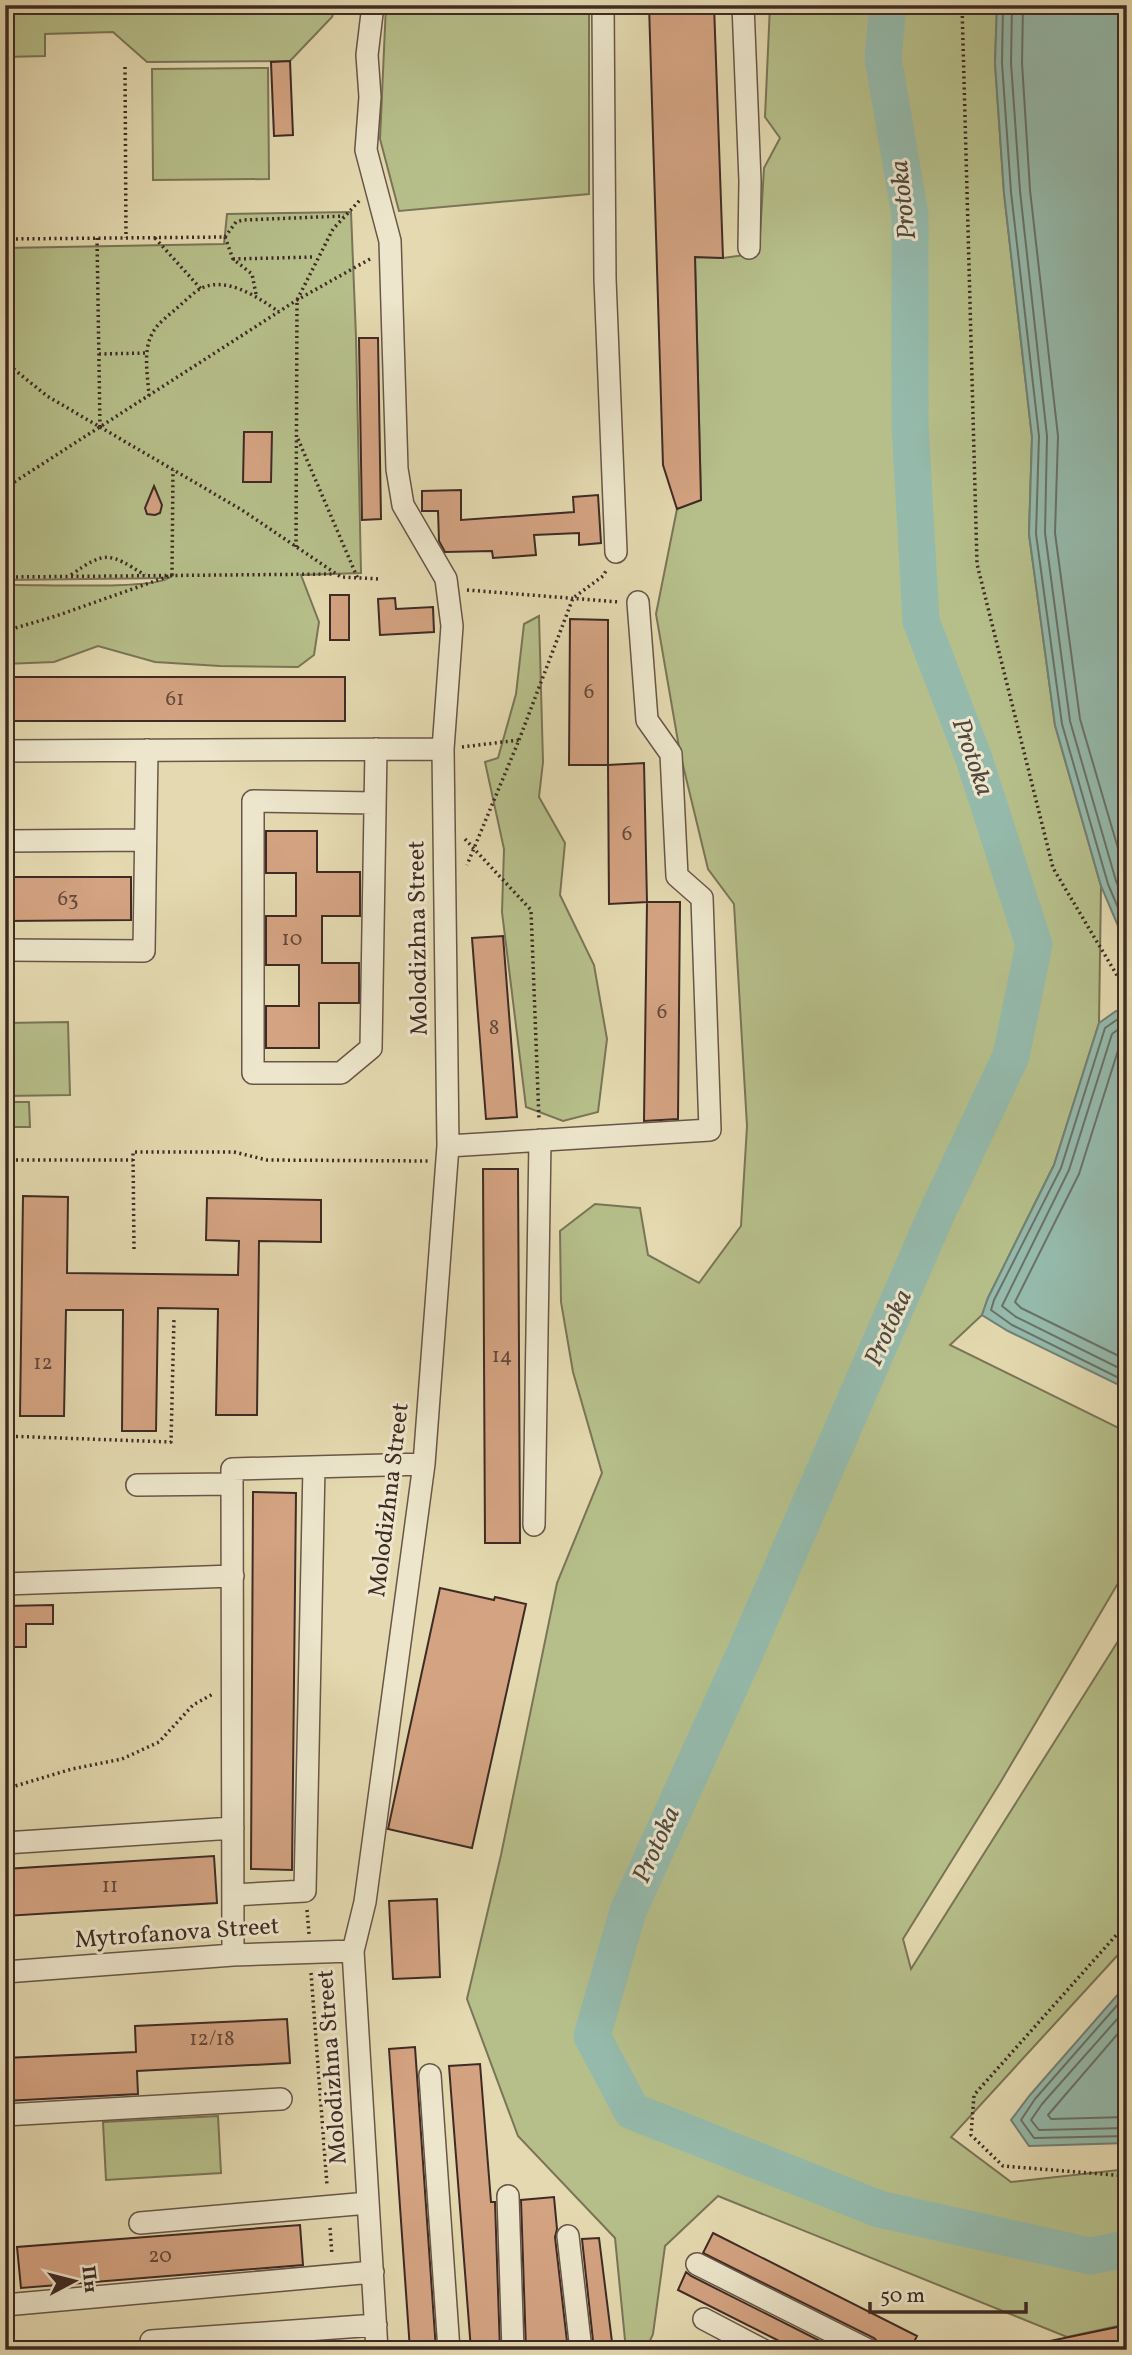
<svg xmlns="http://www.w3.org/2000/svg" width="1132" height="2355" font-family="Vollkorn,serif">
	<rect width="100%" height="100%" fill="#e4d9b0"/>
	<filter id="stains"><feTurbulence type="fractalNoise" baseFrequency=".00286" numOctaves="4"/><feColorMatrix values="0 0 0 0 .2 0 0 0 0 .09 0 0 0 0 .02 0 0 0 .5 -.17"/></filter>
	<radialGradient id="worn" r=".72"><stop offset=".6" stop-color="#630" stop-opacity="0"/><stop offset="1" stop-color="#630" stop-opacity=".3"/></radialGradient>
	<!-- green -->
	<path fill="#b6bf8a" stroke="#7a7558" stroke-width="2" d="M5,5h331l-4,12 -42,44 -143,1 -34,-30 -68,2v22l-40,1z
		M386,5h203v189l-190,17 -19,-72z
		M770,5h227l-2,58 9,130 28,244 -3,97 26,191 46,161 -2,137 -45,142 -66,133 -6,17 -32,30 177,87v136l-127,215 -97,156 8,30 216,-342v318l-176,192 60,45 116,-13v155l-60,13 -349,-141 -53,50 -12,88 -7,16h-20l-11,-112 -97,-102 -51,-137 34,-144 56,-272 45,-110 -29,-101 -12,-70 -1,-71 35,-27 45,4 8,47 51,28 42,-57 6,-100 -13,-222 -26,-35 -28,-116 -24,-139 21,-105 24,-9 -6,-243 28,1 36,-5 5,-85 16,-30 -15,-21z
		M268,68l1,111 -116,1 -1,-111z
		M351,212l5,125 5,236 -60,2 18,47 -5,33 -16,12 -78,-1 -65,-4 -57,-16 -44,16 -49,2v-79c30,-1 144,5 164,-7l-164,2v-332l219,-4 3,-30z
		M539,616l4,146 -4,35 26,46 -5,52 34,70 13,74 -9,73 -35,9 -37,-14 -24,-195 2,-63 -19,-87 13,-4 18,-64 8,-70z
		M68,1022l2,73 -65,1v-73z
		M5,1102h24l1,25h-25z
		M218,2116l3,57 -115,7 -3,-58z"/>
	<!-- water -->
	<path fill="#95baac" stroke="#738176" stroke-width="2" d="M997,5h130v942l-26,-61 -46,-161 -26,-191 3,-97 -28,-244 -9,-130z
		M1116,1011l11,1v377l-119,-58 -26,-16 6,-17 66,-133 45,-142z
		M1127,1984v159l-98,3 -18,-26 19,-25z"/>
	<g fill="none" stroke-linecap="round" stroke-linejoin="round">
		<!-- shore -->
		<path stroke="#6a7268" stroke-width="2" d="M1003,5l-1,58 9,129 28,244 -3,98 26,190 46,160 19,45
			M1012,5l-1,58 9,128 27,245 -2,97 25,188 46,160 11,25
			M1023,5l-1,58 8,127 28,246 -3,97 25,186 47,160
			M1127,1019h-9l-13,9 -44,140 -67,132 -3,10 21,15 115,57
			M1127,1028h-7l-8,6 -43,136 -67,136 14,11 111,55
			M1127,1038l-6,3 -42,133 -64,128 6,6 106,52
			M1127,1994l-92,105 -14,21 13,18 93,-2
			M1127,2008l-85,96 -11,16 8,10 88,-2
			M1127,2023l-79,92 3,4 76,-2"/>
		<!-- river -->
		<path stroke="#95baac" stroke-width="37" d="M888,5l-5,53 27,157v210l11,196 53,138 60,186 -23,111 -75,159 -191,438 -117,258 -36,125 40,75 247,98 211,47 37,-7"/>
	</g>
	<!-- building -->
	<path fill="#d4a382" stroke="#3f2b25" stroke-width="2" d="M649,5h65l9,253 -28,-1 6,243 -24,9 -14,-44z
		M290,61l3,74 -19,1 -3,-74z
		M359,338h19l3,181 -19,1z
		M244,432h28l-1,50h-28z
		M154,486l8,19 -2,8 -5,2 -8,-1 -2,-6z
		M461,490v30l113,-8 -1,-15 25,-2 3,48 -22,2v-12l-45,2 2,20 -43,3 -1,-7 -47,1 -6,-11 -1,-30h-16v-20z
		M330,595h19v45h-19z
		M395,598l1,11 37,-2 1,25 -54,3 -2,-36z
		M570,619l38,1v145h-39z
		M5,677h340v44h-340z
		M644,763l3,139 -38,2 -1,-139z
		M266,831h51v41h43v44h-38v47h37v40h-40v45h-53v-42h33v-41h-33v-49h30v-43h-30z
		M5,877h126v43l-126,1z
		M647,902h33l-2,217 -34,2z
		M503,936l14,181 -31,2 -14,-181z
		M483,1169h35l2,374h-35z
		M23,1196l45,1 -1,76 171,2 1,-34 -33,-1 1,-42 114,2v42l-62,-1 -2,174h-41l2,-106 -60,-1 -2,123h-34l1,-121h-57l-2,106h-44z
		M253,1492l43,1 -4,377 -41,-1z
		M440,1588l54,12 1,-3 31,7 -54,244 -84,-19z
		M53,1605v19h-27v23h-21v-41z
		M214,1856l3,47 -212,13v-47z
		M437,1899l3,78 -47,2 -4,-78z
		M287,2019l3,44 -153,8 1,23 -133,7v-43l131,-6 -1,-26z
		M415,2047l2,29 19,274h-26l-21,-301z
		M480,2064l11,138h4l5,148h-29l-22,-284z
		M554,2197l3,32 -2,8 13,113h-42l-5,-150z
		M300,2225l3,40 -282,23 -4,-41z
		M713,2233l204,103 -7,14h-29l-2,-7 -5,-5 -171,-85z
		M599,2238l14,112h-19l-12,-111z
		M686,2272l5,4 147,74h-41l-119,-60z
		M1127,2325v25h-81l-1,-8z"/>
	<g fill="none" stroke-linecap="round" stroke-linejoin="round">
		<defs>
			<path id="minor" d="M373,5l-6,50 3,42 -4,53 24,91 7,228 6,36 43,74 6,47 -9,123 5,397 -24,318 -59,438 -12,49 24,399
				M603,5l2,274 11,273
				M743,5l7,176 -1,67
				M5,751l438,-2
				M374,803l-121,-2v272h88l30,-25 5,-299
				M5,841l140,-1
				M5,950l139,1 3,-201
				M448,1146l262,-16 -8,-232 -25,-22 -6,-122 -24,-34 -9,-118
				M137,1485l95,-1
				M534,1525l6,-385
				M5,1584l228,-8
				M5,1843l228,-15
				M233,1895l72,-4 9,-424
				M233,1955l-1,-486 192,-5
				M5,1972l228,-17 120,-4
				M430,2075l19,275
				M5,2115l276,-16
				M508,2196l5,154
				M140,2223l228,-20
				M568,2236l13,114
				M697,2264l171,86
				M5,2305l368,-33
				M704,2319l59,31
				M151,2341l225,-16"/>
		</defs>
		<!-- minor casing -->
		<use href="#minor" stroke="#685648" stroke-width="24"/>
		<!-- path -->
		<path stroke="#3f2b25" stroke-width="3.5" stroke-dasharray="2 3.5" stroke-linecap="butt" d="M962,5l15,559 76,304 65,109 9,3
			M125,67l1,171
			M225,237l11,-15 7,-2 101,-4
			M225,237l8,22 19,15 4,20
			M97,238l3,190
			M155,238l46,51
			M5,239l220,-2
			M233,259l82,-2
			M99,354l48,-1
			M5,362l42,34 195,114 99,67 39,2
			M149,396c-1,-18 -6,-43 2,-60 5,-12 17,-20 26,-28 7,-6 14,-13 21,-18 26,-16 60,7 81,22
			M298,439l60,140
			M5,488l292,-188 73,-41
			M296,547l1,-247 36,-71 27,-29
			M71,575c35,-25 38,-22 74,0
			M5,577l328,-3
			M467,590l152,12
			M5,631l51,-15 116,-41 1,-105
			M519,740l54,-142 30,-22 4,-7
			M462,747l57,-7 -52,125
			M465,839l66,71 8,210
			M5,1160h128
			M134,1249l-1,-97h101l33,8 161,1
			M5,1436l166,6 3,-124
			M5,1789l67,-20 50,-10 37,-17 34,-37 20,-11
			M307,1910l2,24
			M1127,1923l-153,172 -3,40 32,31 124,10
			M311,1973l16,212
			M330,2228l2,27"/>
		<!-- minor -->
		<use href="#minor" stroke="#ede6cc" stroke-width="21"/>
	</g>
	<g text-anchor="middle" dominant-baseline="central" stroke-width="6" stroke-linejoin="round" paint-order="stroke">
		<!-- number labels -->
		<g font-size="21" fill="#64493c">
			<text x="589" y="692">6</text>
			<text x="175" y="699">61</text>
			<text x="627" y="834">6</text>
			<text x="68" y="899">63</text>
			<text x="292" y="939">10</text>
			<text x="662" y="1012">6</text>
			<text x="494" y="1028">8</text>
			<text x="502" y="1356">14</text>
			<text x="43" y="1363">12</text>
			<text x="110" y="1886">11</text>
			<text x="212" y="2039">12/18</text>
			<text x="160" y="2256">20</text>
		</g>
		<!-- street labels -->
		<g font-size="24" fill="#3f2b25" stroke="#ede6cc">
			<text transform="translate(419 938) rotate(-91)">Molodizhna Street</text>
			<text transform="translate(390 1500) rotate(-83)">Molodizhna Street</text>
			<text transform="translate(177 1934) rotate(-4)">Mytrofanova Street</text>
			<text transform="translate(333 2067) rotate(-94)">Molodizhna Street</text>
		</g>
		<!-- water labels -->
		<g font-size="26" font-style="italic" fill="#504840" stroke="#ede6cc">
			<text transform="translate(904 200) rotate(-96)">Protoka</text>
			<text transform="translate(972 757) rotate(71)">Protoka</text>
			<text transform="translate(889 1328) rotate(-66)">Protoka</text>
			<text transform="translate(657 1845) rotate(-66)">Protoka</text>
		</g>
	</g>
	<!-- margin -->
	<rect width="1132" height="2355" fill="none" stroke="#e4d9b0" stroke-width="28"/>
	<rect x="7" y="7" width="1118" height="2341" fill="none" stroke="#3f2b25" stroke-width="3.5"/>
	<rect x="14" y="14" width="1104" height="2327" fill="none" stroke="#3f2b25" stroke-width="2"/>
	<!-- north arrow -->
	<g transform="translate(74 2281) rotate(83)" stroke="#ede6cc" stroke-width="5" paint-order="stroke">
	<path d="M0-5L12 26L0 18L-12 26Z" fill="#3f2b25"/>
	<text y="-10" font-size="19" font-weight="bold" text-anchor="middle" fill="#3f2b25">Пн</text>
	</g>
	<!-- scale -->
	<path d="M870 2302v10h156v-10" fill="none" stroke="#3f2b25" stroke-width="3.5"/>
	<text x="880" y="2302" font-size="21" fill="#3f2b25" stroke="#ede6cc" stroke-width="5" paint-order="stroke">50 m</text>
	<rect width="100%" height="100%" filter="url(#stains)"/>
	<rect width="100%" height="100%" fill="url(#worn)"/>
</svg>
